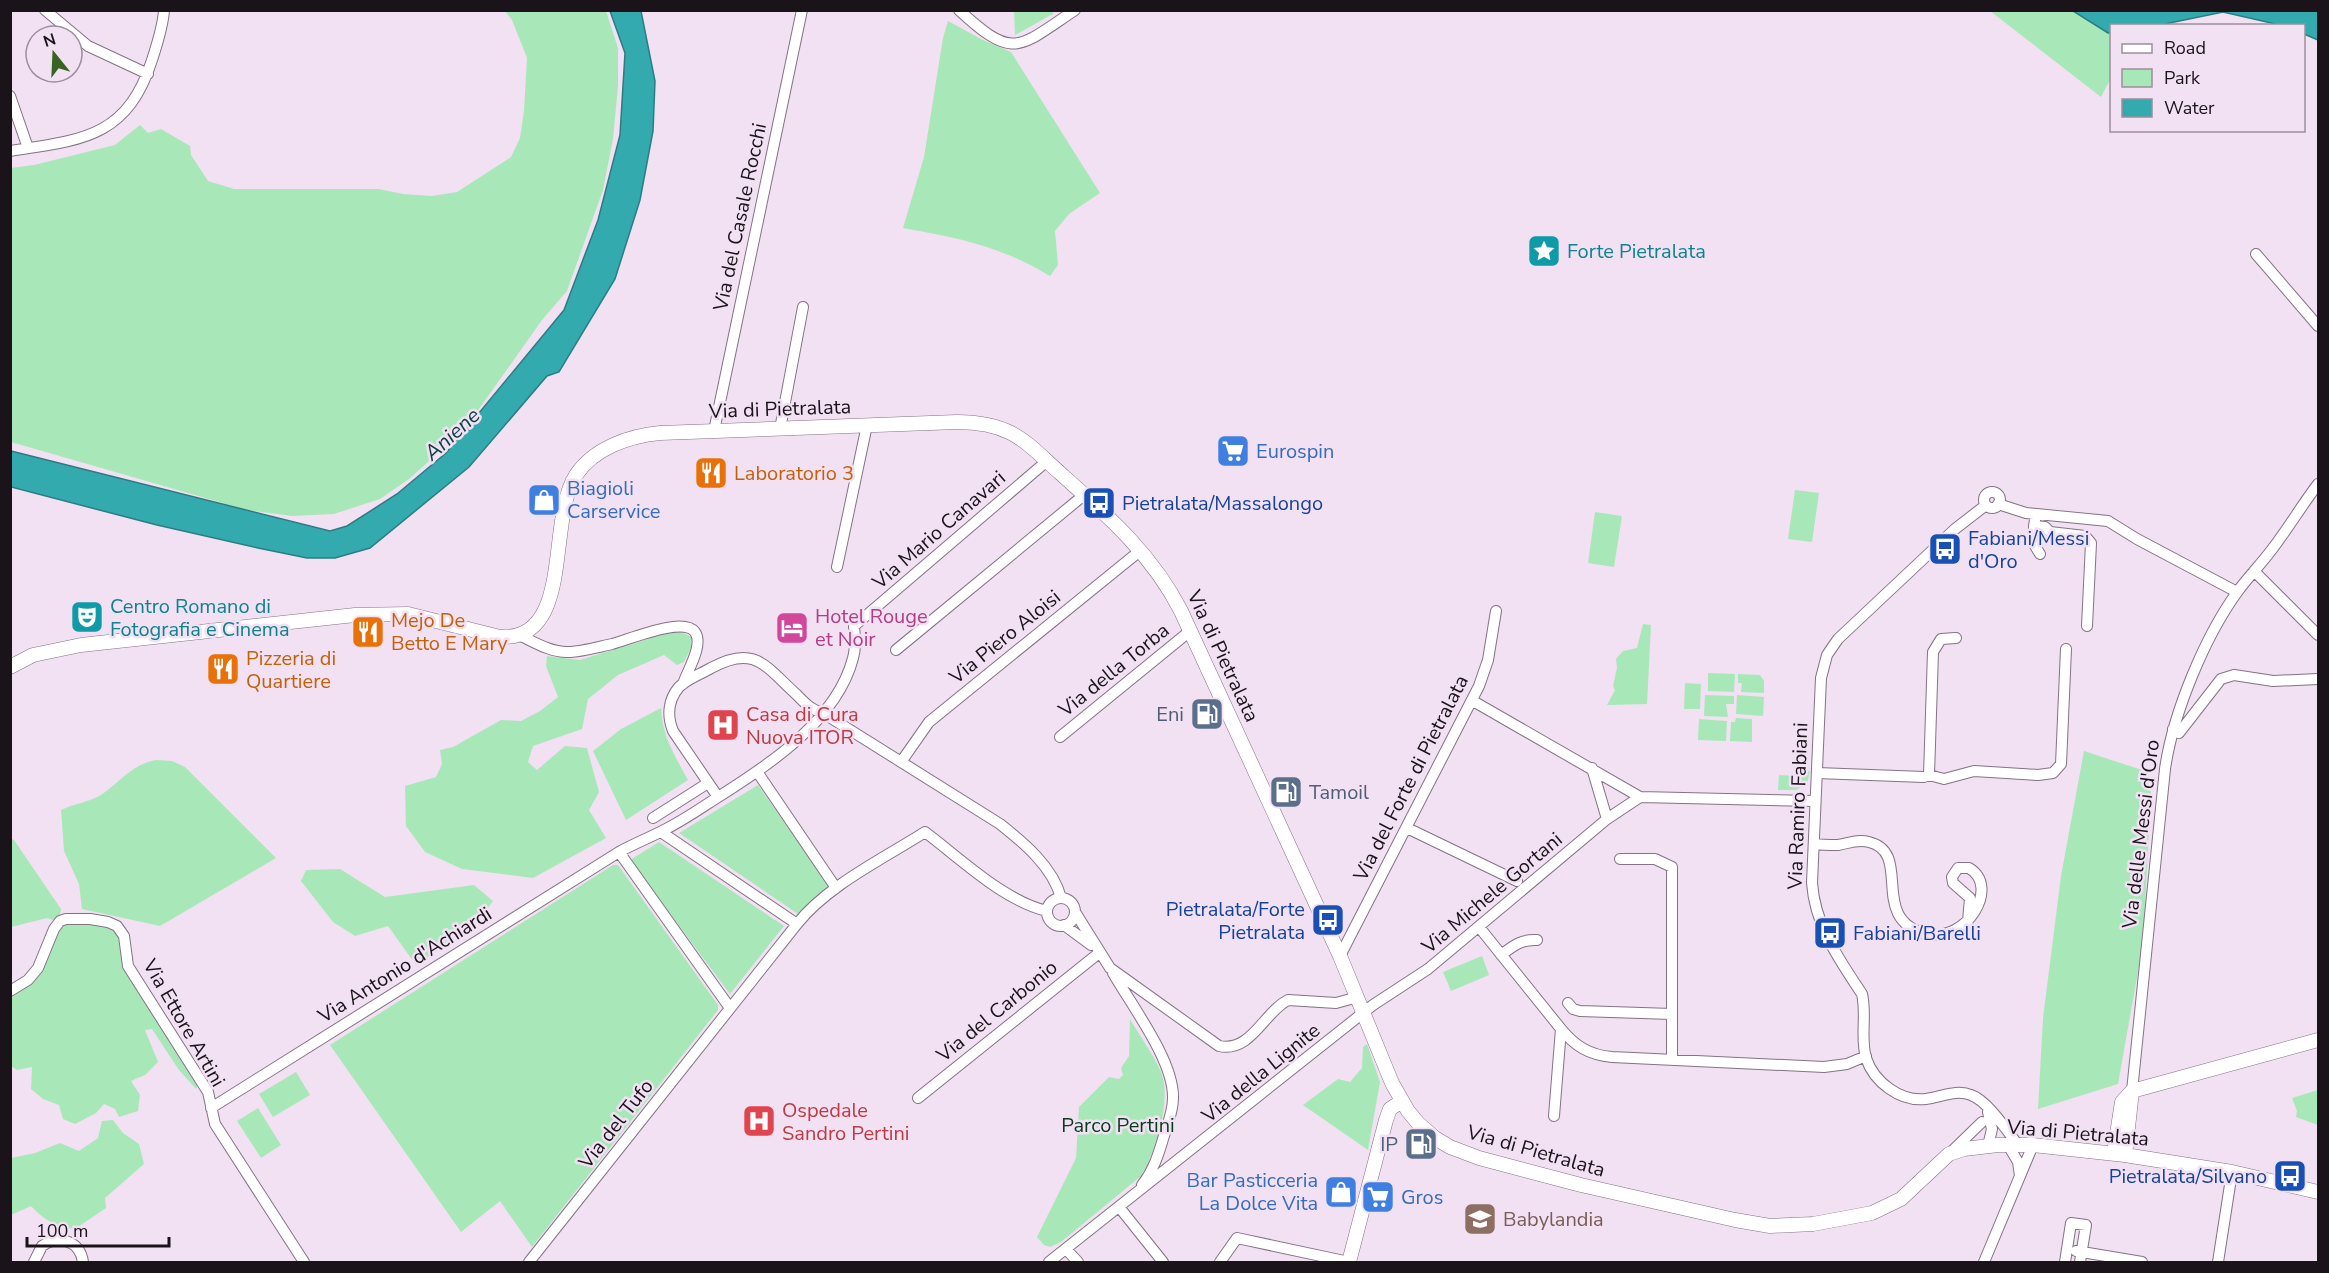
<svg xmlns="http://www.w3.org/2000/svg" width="2329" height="1273" font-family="'Nunito Sans',sans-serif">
	<rect width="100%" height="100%" fill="#f2e0f3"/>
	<!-- green -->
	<path fill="#a8e8b8" d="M505,11h101l12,37v38l-5,53 -10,51 -36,101 -25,29 -78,110 -55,49 -29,20 -46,15 -42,2 -45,-6 -236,-68v-274l23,-3 81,-20 25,-20 8,8 13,-4 29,17 1,9 17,26 26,8h145l24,5 29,2 25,-4 54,-35 9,-19 4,-27 3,-53 -15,-38z
		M1014,11l1,-1 38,1v3l-38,21z
		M1990,11h83l38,22v45l-10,19z
		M948,21l35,19 28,12 89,141 -31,21 -14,17 3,34 -8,11c-50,-30 -91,-38 -147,-48l21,-71 19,-119z
		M1795,490l24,3 -7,49 -24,-3z
		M1595,512l27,4 -8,51 -26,-4z
		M1643,624l8,1 -4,79 -40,1 8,-15 -2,-4 4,-18 -1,-9 7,-8 14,-3z
		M670,632h12l9,5v11l-7,14 -7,3 -13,-10 -46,20 -30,24 -6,30 -49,17 -5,16 9,8 28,-24 22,2 12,44 -10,18 17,28 -73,40 -71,-9 -37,-17 -19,-26 -1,-40 31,-9 6,-13 -2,-14 13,-3 48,-27 20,1 19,-10 18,-14 -12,-31 1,-10 33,4z
		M1708,673l27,1 -1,18 -26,-1z
		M1738,674l22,1 4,6v12l-23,-1 1,-9h-4z
		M1685,683l16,1 -1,25h-16z
		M1705,695l29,1v8h-8l2,13 -24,-1z
		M1737,695l27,2 -1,19 -27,-2z
		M661,708c1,28 14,48 27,72l-62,40 -33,-69 28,-22z
		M1736,718l16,1v23l-22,-1 1,-19h4z
		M1699,719l28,2 -1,20 -28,-1z
		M2084,751l61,20 6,22 -8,151 -25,140 -80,25 5,-91 18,-142z
		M156,760l16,1 13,6 91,91 -116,68 -78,-17 -3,-25 -15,-33 -3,-41c12,-6 28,-8 40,-15 19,-13 31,-31 55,-35z
		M1798,771h12l-3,13 -11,6h-18l1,-15 19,1z
		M758,785l71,100 -31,29 -119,-81z
		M10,838l4,2 47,69 -1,6 -7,5 -6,-2 -36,9z
		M659,842l125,84 -54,68 -100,-134z
		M613,865h5l100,140v5l-186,237 -32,-46 -39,31 -131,-187z
		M340,869l45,28 89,-12 19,16 -19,26 -58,38 -28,-39 -33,10 -22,-14 -32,-41 5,-11z
		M67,921l40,4 12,9 8,37 72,112 -3,6 -17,-19 -27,-41 -7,1 13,32 -13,13 -14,6 9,14 -2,16 -19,6 -4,-8 -11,-5 -8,9 -21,11 -12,-5 -4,-14 -16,-6 -12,-10 1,-22 -15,3 -6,-4v-72c14,-10 30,-18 37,-35 6,-14 8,-27 19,-38z
		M1482,956l7,19 -38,16 -8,-19z
		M1130,1019c10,17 23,35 31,53 11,27 -5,80 -20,104l-80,66 -11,5 -6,-2 -7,-8 39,-79 3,-51 30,-30 10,2 4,-4 -2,-7 8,-12z
		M1367,1044l13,38 -12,68 -65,-45 35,-26 12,3 12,-14 1,-21z
		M296,1072l14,23 -37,22 -14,-23z
		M2318,1090v35l-22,-8 1,-6 -5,-13z
		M258,1108l23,37 -20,13 -24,-37z
		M113,1120l10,13 16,11 5,20 -39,34 1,10 -31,21c-19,-2 -31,-9 -44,-23l-20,9v-57l24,-5 25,-10 19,8 19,-13 4,-17z"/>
	<!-- water -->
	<path fill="#33aaae" stroke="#2c7d82" stroke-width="1.5" d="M610,11h31l14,70 -2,50 -13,69 -25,79 -56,93 -12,4 -78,91 -99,81 -35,10h-28l-49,-10 -101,-23 -146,-38v-36l319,80 17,-5 50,-32 49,-41 118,-143 34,-90 22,-85 5,-82z
		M2073,11h245v29l-14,-6v-8l-24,-1 -57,-13 -63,13 -48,1 -1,7h-3z"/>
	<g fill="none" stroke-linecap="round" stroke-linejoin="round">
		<defs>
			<path id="street" d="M45,10l43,36 60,28
				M959,10c55,51 59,38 116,0
				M10,96l18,52
				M10,151c72,-11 117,-13 142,-91 5,-16 11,-33 12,-50
				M2256,254l62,72
				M780,429l23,-122
				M714,431l88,-421
				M1984 500a8 8 0 1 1 16 0a8 8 0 1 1-16 0Z
				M1998,504l28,9 82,8 29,18 100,53
				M1986,505l-31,24 -117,110 -11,16 -6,23 -9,205c3,43 27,76 50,111 5,21 -2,43 4,64 8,24 34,44 60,41 15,-2 31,-10 45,-4 17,6 36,36 47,50
				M2036,514l-2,12 11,1 5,5 35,4 6,7 -4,83
				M2034,526v18l6,10
				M837,567l30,-142
				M2254,571l64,64
				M519,635c15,7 31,17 48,17 14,0 31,-5 45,-8 16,-4 71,-28 83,-12 9,13 -8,39 -12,52
				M896,650l188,-155
				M1473,701l167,96 175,4
				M2173,729l6,4 42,-54 13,-4 39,6 45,-2
				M1060,737l130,-106
				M901,762l28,-40 212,-172
				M1592,768l15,51
				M758,773l78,115
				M1817,773l107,4 5,-2 15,4 30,-8 64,4 15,-2 8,-9 5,-115
				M1929,775l4,-123 8,-13 15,-1
				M718,797l-45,-66c-6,-15 -5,-31 6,-44 8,-8 22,-13 32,-19 44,-24 54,-2 86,27 8,8 14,15 26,18l177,111c24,19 53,43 61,74
				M653,818l55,-35
				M1407,828l110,53
				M1815,844c7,1 15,1 23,1 11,-2 20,-6 31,-3 45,11 -2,78 58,92 39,9 74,-47 42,-66h-11l-6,9 1,6 17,15 -2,23
				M619,852l111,156
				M1620,859h35l17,8v193
				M1047 912a14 14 0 1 1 28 0a14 14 0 1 1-28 0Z
				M1075,912l35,56 109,78c32,7 45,-34 69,-46l48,3 22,-6
				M797,924c31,-39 86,-65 128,-92 36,27 79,69 122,79
				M1064,925l27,20
				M1479,927l82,102c14,17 28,26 51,28l212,10 23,-3 19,-8
				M1501,955c12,-9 20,-16 36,-15
				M1340,956l139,-270 9,-26 8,-49
				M1113,973c19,33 61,88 60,125 0,14 -6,28 -10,41 -5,17 -10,32 -21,46
				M10,991l18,-11 10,-12 16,-39 6,-8 6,-2h24l18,3 9,4 7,10 4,30 80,126 7,32 89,138
				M1568,1003l5,6 7,2 92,3
				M2132,1091l33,-322c8,-56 40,-133 73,-178 11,-15 24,-28 35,-43 16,-21 29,-43 45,-64
				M918,1098l181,-145
				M211,1108l408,-256c14,-8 30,-14 45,-22 18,-9 34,-20 51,-31 51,-32 122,-78 138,-141 3,-10 2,-21 1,-32l193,-165
				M1554,1116l7,-87
				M2008,1145l10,17 2,14
				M1988,1146l4,-17 -4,-17
				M1950,1153l32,-31
				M1119,1207l44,55
				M1066,1249l12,13
				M2076,1251l66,11
				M34,1262l8,-16c17,-12 38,-5 41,16
				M529,1262l268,-338 -136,-92
				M1049,1262l324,-257 55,-36 179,-150 33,-22
				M1220,1262l17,-24 112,24
				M1984,1262l49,-117
				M2065,1262l6,-39 15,2 -6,37
				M2218,1262l14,-90"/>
			<path id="secondary" d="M10,667l23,-12 48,-10 274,-30 53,-1 92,23c75,3 46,-115 76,-162 18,-27 53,-39 84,-42l297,-11c19,0 36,2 54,11 18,9 34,27 49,40 47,42 92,81 121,138l159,345 52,127 16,28 10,12 17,15 15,9 29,11 102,27 154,35 35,6 43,-2 59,-11 29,-14 48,-45 15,-5 34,-4h35l92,10 107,17 86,20
				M2114,1153l8,-51 10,-11 186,-51
				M2125,1155l7,-64
				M1349,1262l37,-142 4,-11 12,-8"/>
		</defs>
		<!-- street casing -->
		<use href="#street" stroke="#837384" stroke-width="12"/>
		<!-- secondary casing -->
		<use href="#secondary" stroke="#837384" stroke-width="15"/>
		<!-- street -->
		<use href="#street" stroke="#fff" stroke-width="10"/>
		<!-- secondary -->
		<use href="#secondary" stroke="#fff" stroke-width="14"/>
	</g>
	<!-- icons -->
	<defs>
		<symbol id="sight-square" viewBox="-11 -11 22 22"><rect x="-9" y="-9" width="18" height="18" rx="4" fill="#0f9aa8" stroke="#f2e0f3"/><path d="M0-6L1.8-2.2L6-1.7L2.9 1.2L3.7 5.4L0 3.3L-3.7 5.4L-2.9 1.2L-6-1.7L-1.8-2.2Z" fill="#fff"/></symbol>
		<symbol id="supermarket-square" viewBox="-11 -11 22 22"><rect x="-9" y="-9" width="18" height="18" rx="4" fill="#3f7fe0" stroke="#f2e0f3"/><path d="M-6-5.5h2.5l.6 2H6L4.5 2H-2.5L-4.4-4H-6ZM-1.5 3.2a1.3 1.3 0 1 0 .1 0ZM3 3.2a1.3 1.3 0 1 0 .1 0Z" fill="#fff"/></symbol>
		<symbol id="restaurant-square" viewBox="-11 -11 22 22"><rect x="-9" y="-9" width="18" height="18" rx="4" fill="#e8710a" stroke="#f2e0f3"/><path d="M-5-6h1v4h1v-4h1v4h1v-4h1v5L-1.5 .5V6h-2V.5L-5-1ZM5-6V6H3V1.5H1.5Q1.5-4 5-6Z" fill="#fff"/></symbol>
		<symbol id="shop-square" viewBox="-11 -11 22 22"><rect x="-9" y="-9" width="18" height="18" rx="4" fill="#3f7fe0" stroke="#f2e0f3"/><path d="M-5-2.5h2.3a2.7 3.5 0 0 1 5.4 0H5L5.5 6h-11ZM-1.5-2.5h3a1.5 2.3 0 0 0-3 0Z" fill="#fff"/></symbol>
		<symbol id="bus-square" viewBox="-11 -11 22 22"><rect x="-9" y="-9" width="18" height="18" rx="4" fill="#1a4fb4" stroke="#f2e0f3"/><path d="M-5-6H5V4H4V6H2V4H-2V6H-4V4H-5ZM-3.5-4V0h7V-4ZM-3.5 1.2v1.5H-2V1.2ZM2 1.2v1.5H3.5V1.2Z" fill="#fff"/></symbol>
		<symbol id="theatre-square" viewBox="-11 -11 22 22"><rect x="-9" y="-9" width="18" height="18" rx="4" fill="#0f9aa8" stroke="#f2e0f3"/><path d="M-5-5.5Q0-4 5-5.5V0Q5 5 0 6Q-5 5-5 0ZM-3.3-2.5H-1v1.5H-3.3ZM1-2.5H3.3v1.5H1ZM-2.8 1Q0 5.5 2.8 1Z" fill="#fff"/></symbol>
		<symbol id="hotel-square" viewBox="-11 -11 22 22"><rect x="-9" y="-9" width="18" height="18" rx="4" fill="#d1479c" stroke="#f2e0f3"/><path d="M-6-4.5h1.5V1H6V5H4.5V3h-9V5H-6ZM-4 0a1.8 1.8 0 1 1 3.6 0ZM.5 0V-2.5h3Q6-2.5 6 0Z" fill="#fff"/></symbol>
		<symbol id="fuel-square" viewBox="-11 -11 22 22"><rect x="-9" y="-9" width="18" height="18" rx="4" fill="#5c6f8a" stroke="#f2e0f3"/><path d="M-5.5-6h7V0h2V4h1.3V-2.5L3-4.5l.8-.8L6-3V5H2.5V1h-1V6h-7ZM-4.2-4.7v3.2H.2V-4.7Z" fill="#fff"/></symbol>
		<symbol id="hospital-square" viewBox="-11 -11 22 22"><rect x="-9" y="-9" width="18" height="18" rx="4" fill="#e0444e" stroke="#f2e0f3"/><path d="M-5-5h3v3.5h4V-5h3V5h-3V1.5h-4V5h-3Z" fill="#fff"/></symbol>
		<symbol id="school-square" viewBox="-11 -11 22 22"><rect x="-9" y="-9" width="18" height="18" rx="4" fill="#8d6e63" stroke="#f2e0f3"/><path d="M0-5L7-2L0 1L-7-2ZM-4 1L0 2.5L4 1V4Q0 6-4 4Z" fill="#fff"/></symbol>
	</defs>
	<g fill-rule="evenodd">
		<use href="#sight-square" x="1525" y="232" width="38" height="38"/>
		<use href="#supermarket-square" x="1214" y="432" width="38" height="38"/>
		<use href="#restaurant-square" x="692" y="454" width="38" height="38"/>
		<use href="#shop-square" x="525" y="481" width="38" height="38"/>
		<use href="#bus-square" x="1080" y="484" width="38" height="38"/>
		<use href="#bus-square" x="1926" y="530" width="38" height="38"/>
		<use href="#theatre-square" x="68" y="598" width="38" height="38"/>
		<use href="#hotel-square" x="773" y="609" width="38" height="38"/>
		<use href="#restaurant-square" x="349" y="613" width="38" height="38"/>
		<use href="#restaurant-square" x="204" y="650" width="38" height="38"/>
		<use href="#fuel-square" x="1188" y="695" width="38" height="38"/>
		<use href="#hospital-square" x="704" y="706" width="38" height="38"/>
		<use href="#fuel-square" x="1267" y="773" width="38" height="38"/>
		<use href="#bus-square" x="1309" y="901" width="38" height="38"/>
		<use href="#bus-square" x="1811" y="914" width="38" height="38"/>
		<use href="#hospital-square" x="740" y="1102" width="38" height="38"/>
		<use href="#fuel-square" x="1402" y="1125" width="38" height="38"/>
		<use href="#bus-square" x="2271" y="1157" width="38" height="38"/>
		<use href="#shop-square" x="1322" y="1173" width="38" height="38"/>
		<use href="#supermarket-square" x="1359" y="1178" width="38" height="38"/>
		<use href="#school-square" x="1461" y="1200" width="38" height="38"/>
	</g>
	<g text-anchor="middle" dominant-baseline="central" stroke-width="5" stroke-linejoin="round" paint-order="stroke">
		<!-- street labels -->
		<g font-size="20" fill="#1a141a" stroke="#f2e0f3">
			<text transform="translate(740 217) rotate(-78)">Via del Casale Rocchi</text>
			<text transform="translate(780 409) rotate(-2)">Via di Pietralata</text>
			<text transform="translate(939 530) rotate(-41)">Via Mario Canavari</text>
			<text transform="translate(1005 637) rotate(-39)">Via Piero Aloisi</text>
			<text transform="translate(1223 656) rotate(65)">Via di Pietralata</text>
			<text transform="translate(1114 670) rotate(-39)">Via della Torba</text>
			<text transform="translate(1411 778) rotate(-63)">Via del Forte di Pietralata</text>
			<text transform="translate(1798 806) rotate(-88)">Via Ramiro Fabiani</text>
			<text transform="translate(2141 834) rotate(-83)">Via delle Messi d'Oro</text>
			<text transform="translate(1492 893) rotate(-40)">Via Michele Gortani</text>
			<text transform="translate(405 965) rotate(-32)">Via Antonio d'Achiardi</text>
			<text transform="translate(997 1011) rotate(-39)">Via del Carbonio</text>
			<text transform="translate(184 1023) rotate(60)">Via Ettore Artini</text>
			<text transform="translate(1261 1073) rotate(-39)">Via della Lignite</text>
			<text transform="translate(616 1124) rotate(-52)">Via del Tufo</text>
			<text transform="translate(2078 1133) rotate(5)">Via di Pietralata</text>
			<text transform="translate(1536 1151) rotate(16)">Via di Pietralata</text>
		</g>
		<!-- culture labels -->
		<g font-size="20" fill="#0d838f" stroke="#f2e0f3" text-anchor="start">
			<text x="1567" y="251">Forte Pietralata</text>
			<text x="110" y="606">Centro Romano di<tspan x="110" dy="23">Fotografia e Cinema</tspan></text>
		</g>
		<!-- shop labels -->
		<g font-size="20" fill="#366cbe" stroke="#f2e0f3" text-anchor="start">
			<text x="1256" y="451">Eurospin</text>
			<text x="567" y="488">Biagioli<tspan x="567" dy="23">Carservice</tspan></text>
			<text x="1318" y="1180" text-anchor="end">Bar Pasticceria<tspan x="1318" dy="23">La Dolce Vita</tspan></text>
			<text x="1401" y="1197">Gros</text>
		</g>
		<!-- food labels -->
		<g font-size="20" fill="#c56008" stroke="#f2e0f3" text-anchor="start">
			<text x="734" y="473">Laboratorio 3</text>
			<text x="391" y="620">Mejo De<tspan x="391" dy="23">Betto E Mary</tspan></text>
			<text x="246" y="658">Pizzeria di<tspan x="246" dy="23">Quartiere</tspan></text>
		</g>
		<!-- transit labels -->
		<g font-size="20" fill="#164399" stroke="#f2e0f3" text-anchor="start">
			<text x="1122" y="503">Pietralata/Massalongo</text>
			<text x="1968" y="538">Fabiani/Messi<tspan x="1968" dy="23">d'Oro</tspan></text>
			<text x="1305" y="909" text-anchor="end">Pietralata/Forte<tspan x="1305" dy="23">Pietralata</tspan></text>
			<text x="1853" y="933">Fabiani/Barelli</text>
			<text x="2267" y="1176" text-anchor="end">Pietralata/Silvano</text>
		</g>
		<!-- hotel labels -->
		<g font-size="20" fill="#b23c85" stroke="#f2e0f3" text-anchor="start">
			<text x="815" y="616">Hotel Rouge<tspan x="815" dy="23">et Noir</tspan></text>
		</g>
		<!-- health labels -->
		<g font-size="20" fill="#be3a42" stroke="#f2e0f3" text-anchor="start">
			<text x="746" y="714">Casa di Cura<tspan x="746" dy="23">Nuova ITOR</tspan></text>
			<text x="782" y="1110">Ospedale<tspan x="782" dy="23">Sandro Pertini</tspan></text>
		</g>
		<!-- service labels -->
		<g font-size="20" fill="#4e5e75" stroke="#f2e0f3" text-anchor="end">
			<text x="1184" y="714">Eni</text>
			<text x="1309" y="792" text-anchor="start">Tamoil</text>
			<text x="1398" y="1144">IP</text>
		</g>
		<!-- park labels -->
		<g font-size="20" fill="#053d1c" stroke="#f2e0f3">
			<text x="1118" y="1125">Parco Pertini</text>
		</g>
		<!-- education labels -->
		<g font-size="20" fill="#785e54" stroke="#f2e0f3" text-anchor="start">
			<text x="1503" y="1219">Babylandia</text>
		</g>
		<!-- water labels -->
		<g font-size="21" font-style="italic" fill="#093f41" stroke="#f2e0f3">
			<text transform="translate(452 434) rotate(-42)">Aniene</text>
		</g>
	</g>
	<!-- border -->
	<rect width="2329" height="1273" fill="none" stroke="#1a141a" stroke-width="24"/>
	<!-- legend -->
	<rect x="2110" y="24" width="195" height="108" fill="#f2e0f3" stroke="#9c8e9c" stroke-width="1.5"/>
	<rect x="2122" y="44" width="30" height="9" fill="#ffffff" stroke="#9c8e9c" stroke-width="1.5"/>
	<text x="2164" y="54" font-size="18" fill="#1a141a">Road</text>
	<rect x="2122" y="69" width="30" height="18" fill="#a8e8b8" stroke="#9c8e9c" stroke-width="1.5"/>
	<text x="2164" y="84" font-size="18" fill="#1a141a">Park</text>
	<rect x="2122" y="99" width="30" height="18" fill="#33aaae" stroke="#9c8e9c" stroke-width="1.5"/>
	<text x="2164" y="114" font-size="18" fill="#1a141a">Water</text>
	<!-- north arrow -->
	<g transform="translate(54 54) rotate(342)"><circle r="28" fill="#f2e0f3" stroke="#9c8e9c" stroke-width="1.5"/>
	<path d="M0-4.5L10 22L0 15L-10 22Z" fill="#376423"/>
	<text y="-9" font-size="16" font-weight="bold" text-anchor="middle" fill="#1a141a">N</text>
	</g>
	<!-- scale -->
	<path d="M27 1237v9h142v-9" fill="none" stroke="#1a141a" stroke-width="3"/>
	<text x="36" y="1237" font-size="18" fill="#1a141a" stroke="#f2e0f3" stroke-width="4.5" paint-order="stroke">100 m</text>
</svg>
